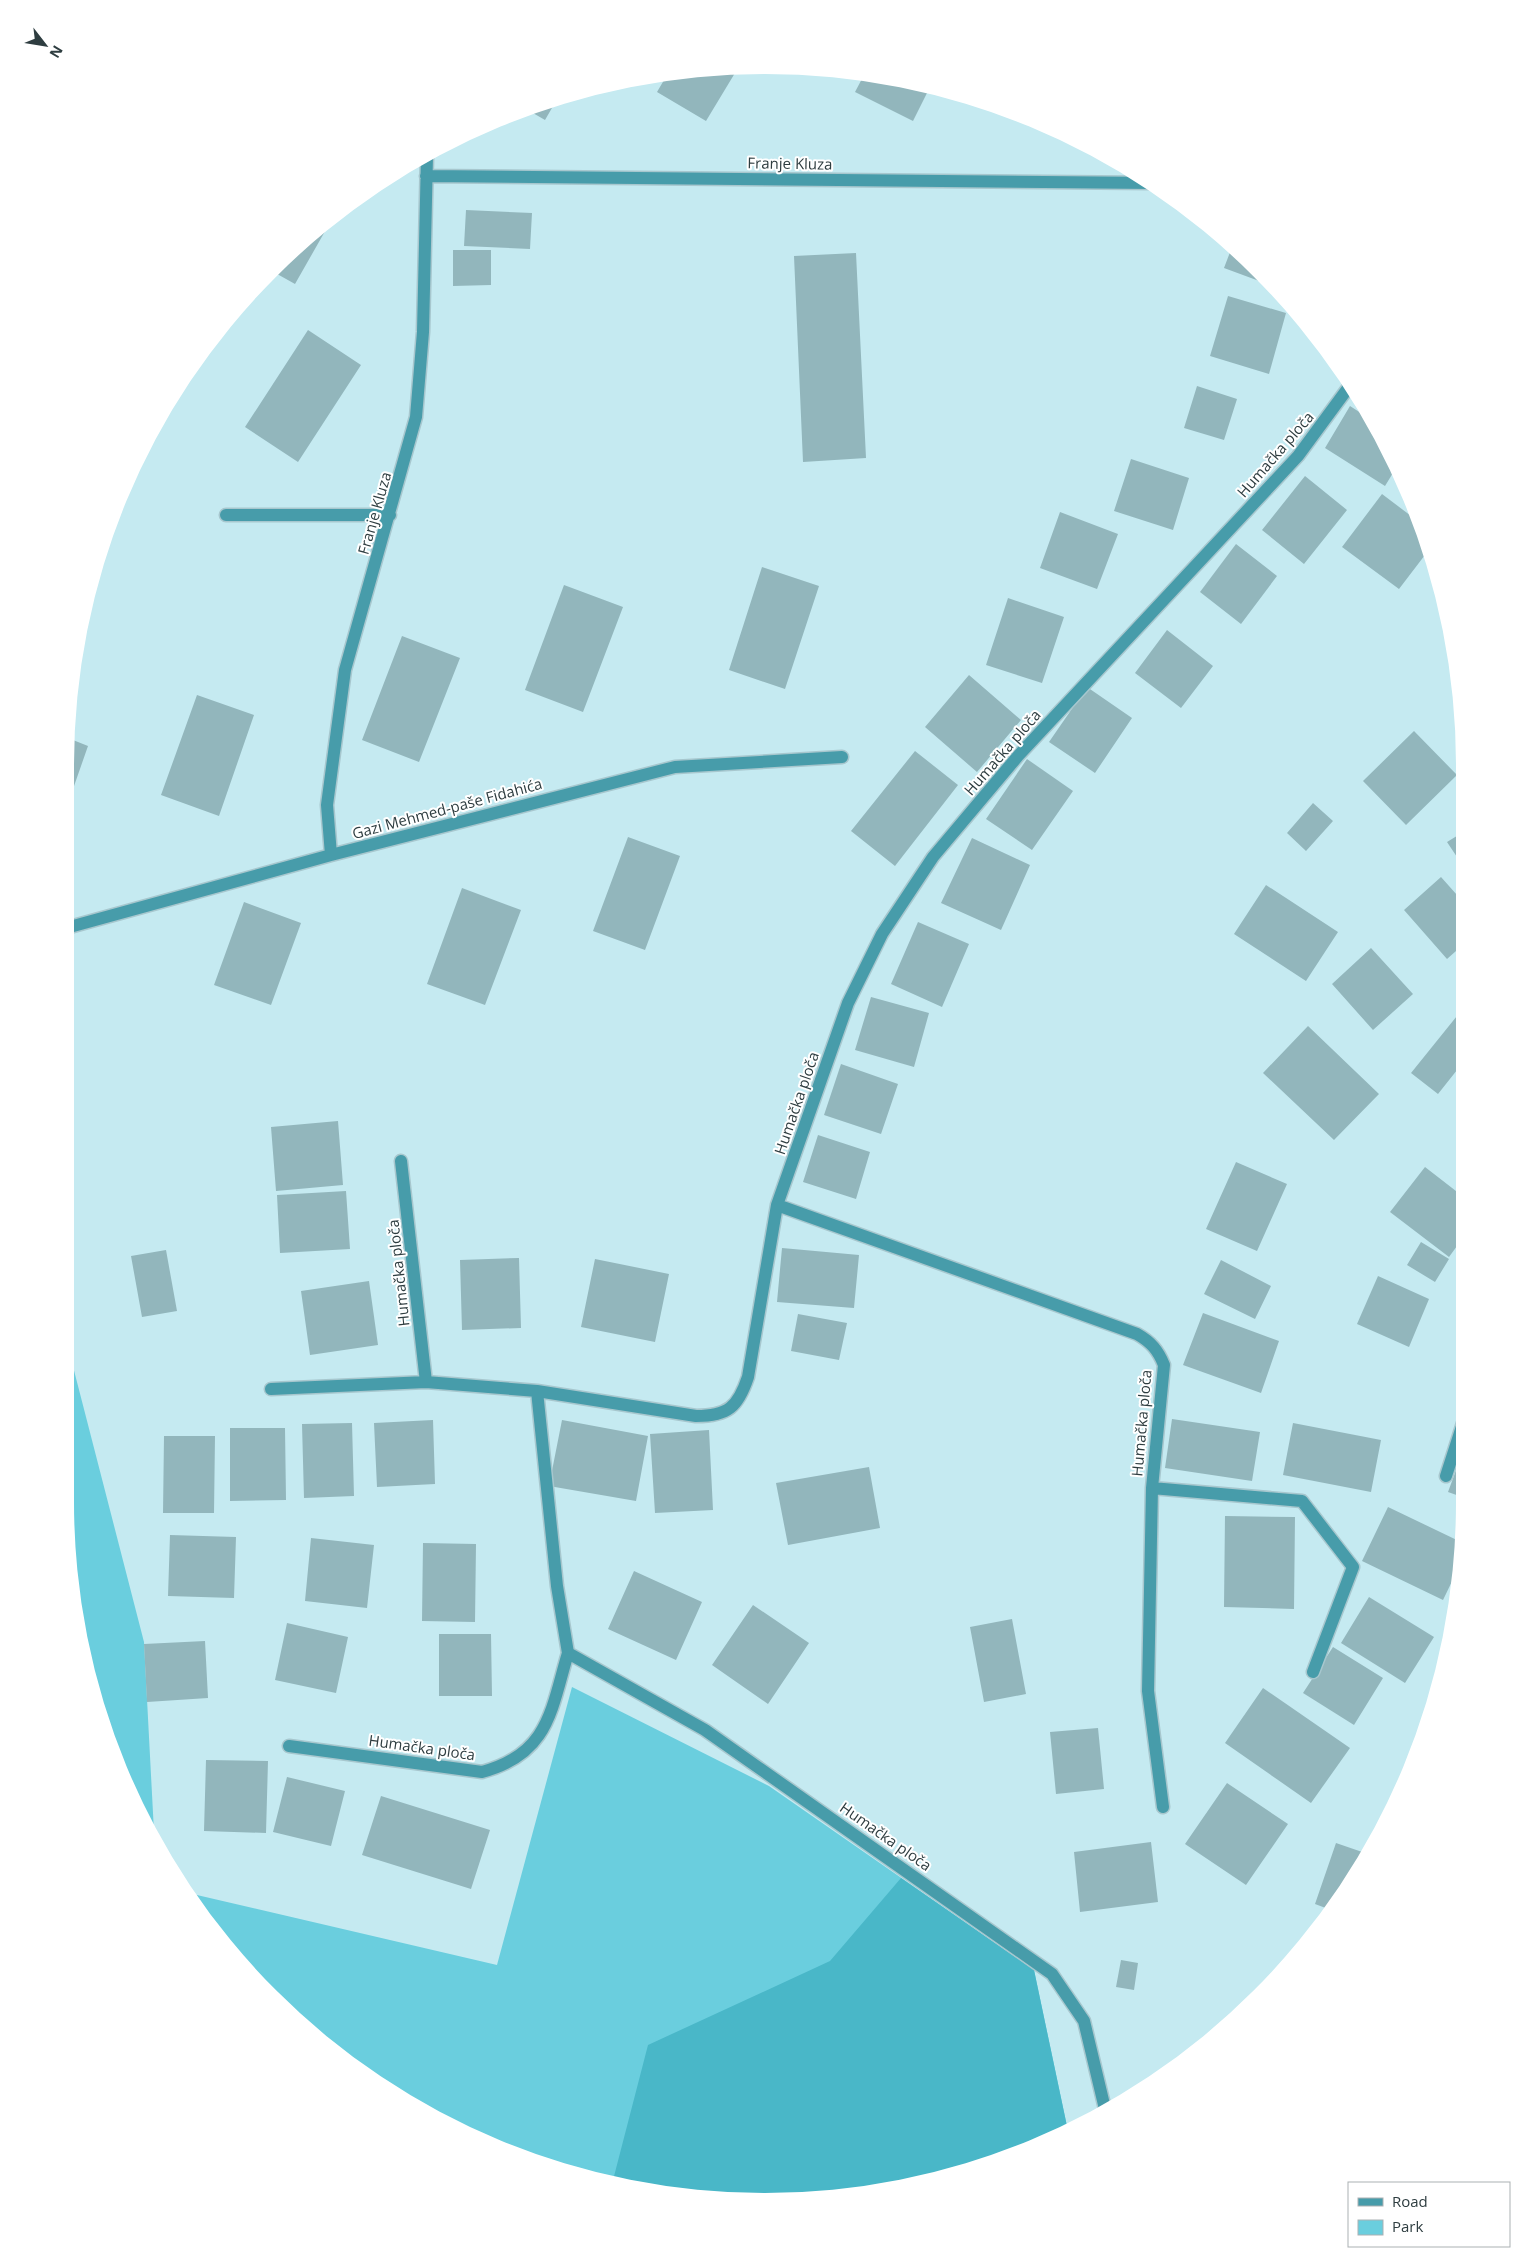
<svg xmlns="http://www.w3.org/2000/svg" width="1530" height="2267" font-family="'Open Sans',sans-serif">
	<rect width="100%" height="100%" fill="#c5eaf1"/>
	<!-- green -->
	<path fill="#6acede" d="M69,1351l75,291 10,190 -52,-105 -31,-133z
		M572,1687l197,99 265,184 34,161 -35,18 -131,39 -183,12 -91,-12 -131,-39 -158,-92 -69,-60 -86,-105 313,73z"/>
	<!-- forest -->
	<path fill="#49b7c8" d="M901,1878l133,92 34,161 -35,18 -131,39 -183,12 -91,-12 -16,-4 36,-139 182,-84z"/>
	<!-- building -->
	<path fill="#92b6bc" d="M738,68l-32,53 -49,-29 10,-17z
		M864,75l37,3 29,9 -17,34 -58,-29z
		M556,101l-11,19 -19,-11 20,-5z
		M466,210l66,3 -2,36 -66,-3z
		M332,219l-37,65 -25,-14 47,-38z
		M1232,247l28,23 13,16 -49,-18z
		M453,250h38v35l-38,1z
		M856,253l10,205 -63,4 -9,-206z
		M1228,296l58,17 -17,61 -59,-18z
		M308,330l53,35 -63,97 -53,-35z
		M1197,386l40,13 -13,41 -40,-12z
		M1360,401l5,9 -7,-4z
		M1350,406l20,13 26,49 -11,18 -60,-38z
		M1131,459l58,19 -16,52 -59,-19z
		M1305,476l42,34 -43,54 -42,-34z
		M1382,494l37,28 9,29 -29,38 -57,-42z
		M1060,512l58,22 -21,55 -57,-21z
		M1236,544l41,32 -36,48 -41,-32z
		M762,567l57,19 -34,103 -56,-19z
		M564,585l59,22 -40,105 -58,-22z
		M1008,598l56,19 -22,66 -56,-18z
		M1167,630l46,36 -32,42 -46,-35z
		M402,636l58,22 -41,104 -57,-22z
		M969,675l52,45 -44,52 -52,-45z
		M1087,687l45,31 -37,55 -46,-31z
		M197,695l57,20 -35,101 -58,-21z
		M1414,731l43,44 -51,50 -43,-44z
		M68,738l20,8 -22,63 -1,-44z
		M915,751l43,34 -63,81 -44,-35z
		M1027,759l46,32 -41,59 -46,-31z
		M1313,803l20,18 -27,30 -19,-18z
		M1465,831v38l-18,-27z
		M628,837l52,19 -35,94 -52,-19z
		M972,838l58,27 -29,65 -60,-27z
		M1441,877l24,27v39l-18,16 -43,-49z
		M1266,885l72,47 -32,49 -72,-47z
		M462,888l59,22 -36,95 -58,-21z
		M244,902l57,21 -30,82 -57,-20z
		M918,922l51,22 -27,63 -51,-23z
		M1371,948l42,46 -40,36 -41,-46z
		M871,997l58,16 -15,54 -59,-17z
		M1465,1006v54l-27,34 -27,-21z
		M1308,1026l71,68 -45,46 -71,-67z
		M841,1064l57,20 -17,50 -57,-19z
		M338,1121l5,64 -67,6 -5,-64z
		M818,1135l52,17 -14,47 -53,-17z
		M1236,1162l51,22 -30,67 -51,-22z
		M1425,1167l40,31v37l-16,22 -59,-45z
		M346,1191l4,58 -70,4 -3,-58z
		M1421,1242l28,17 -14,23 -28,-17z
		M782,1248l77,7 -5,53 -77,-6z
		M166,1250l11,61 -35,6 -11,-61z
		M519,1258l2,70 -59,2 -2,-70z
		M595,1259l74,15 -14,68 -74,-15z
		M1221,1260l50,26 -16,33 -51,-25z
		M1378,1276l51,23 -20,48 -52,-23z
		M369,1281l9,64 -68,10 -9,-64z
		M1203,1313l76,28 -18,52 -78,-28z
		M798,1314l49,9 -8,37 -48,-9z
		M1172,1419l88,13 -8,49 -87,-13z
		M433,1420l2,64 -58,3 -3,-64z
		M562,1420l86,16 -12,65 -87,-15z
		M352,1423l2,73 -50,2 -2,-74z
		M1293,1423l88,17 -10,52 -88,-17z
		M230,1428h55l1,72 -56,1z
		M709,1430l4,80 -58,3 -5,-79z
		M164,1436h51l-1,77h-51z
		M1465,1446v52l-17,-6z
		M869,1467l11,61 -92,17 -12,-62z
		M1388,1507l73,35 -3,27 -15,31 -81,-39z
		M1225,1516l70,1 -1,92 -70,-2z
		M170,1535l66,2 -2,61 -66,-2z
		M311,1538l63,7 -7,63 -62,-7z
		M423,1543l53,1 -1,78 -53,-1z
		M634,1571l68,31 -26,58 -68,-31z
		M1369,1597l65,40 -29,46 -64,-40z
		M753,1605l56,38 -41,61 -56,-39z
		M1012,1619l14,75 -42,8 -14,-75z
		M287,1623l61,14 -12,56 -61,-13z
		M439,1634h52l1,62h-53z
		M205,1641l3,57 -61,4 -3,-58z
		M1333,1647l50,31 -29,47 -51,-32z
		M1263,1688l87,60 -39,55 -86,-60z
		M1098,1728l6,61 -48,5 -6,-62z
		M206,1760l62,1 -2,72 -62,-2z
		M287,1777l58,14 -14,55 -58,-14z
		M1227,1783l61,41 -42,61 -61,-41z
		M381,1796l109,34 -19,59 -109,-34z
		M1151,1842l7,60 -78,10 -6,-60z
		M1336,1843l32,11 -21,37 -16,19 -16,-6z
		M1121,1960l17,3 -4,27 -18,-3z"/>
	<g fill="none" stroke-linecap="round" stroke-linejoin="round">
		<defs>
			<path id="minor" d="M426,176l728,7
				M226,515h164
				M331,855l-4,-50 18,-135 71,-253 7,-85 4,-176
				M66,928l265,-73 344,-88 167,-10
				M401,1161l25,221
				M777,1205l360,129c14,8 21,16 27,31l-12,123 -4,203 15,116
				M271,1389l155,-7 111,9 159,25c32,0 42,-9 52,-39l29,-172 71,-202 34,-69 51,-77 85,-101 280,-300 53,-72
				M537,1391l20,195 11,67 137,77 347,244 32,47 22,92
				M1446,1476l19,-59
				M1152,1488l150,13 51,66 -40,105
				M289,1746l193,26c67,-18 69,-62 86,-119"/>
		</defs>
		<!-- minor casing -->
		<use href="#minor" stroke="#a7c7ce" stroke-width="15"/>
		<!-- minor -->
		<use href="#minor" stroke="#479caa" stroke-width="12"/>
	</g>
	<g text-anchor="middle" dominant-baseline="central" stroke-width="4" stroke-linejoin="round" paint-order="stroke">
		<!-- street labels -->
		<g font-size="15" fill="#2e3d40" stroke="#fff">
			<text transform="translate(790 163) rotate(1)">Franje Kluza</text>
			<text transform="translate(1275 454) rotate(-49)">Humačka ploča</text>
			<text transform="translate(374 513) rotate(-74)">Franje Kluza</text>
			<text transform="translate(1002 752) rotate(-49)">Humačka ploča</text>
			<text transform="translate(447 808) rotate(-15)">Gazi Mehmed-paše Fidahića</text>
			<text transform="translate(796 1103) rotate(-71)">Humačka ploča</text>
			<text transform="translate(398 1273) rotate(-96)">Humačka ploča</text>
			<text transform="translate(1141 1423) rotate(-85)">Humačka ploča</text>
			<text transform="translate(422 1747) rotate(8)">Humačka ploča</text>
			<text transform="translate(886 1836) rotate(35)">Humačka ploča</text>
		</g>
	</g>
	<!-- crop -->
	<path d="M0 0H1530V2267H0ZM765 74H765A691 691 0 0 1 1456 765V1502A691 691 0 0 1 765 2193H765A691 691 0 0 1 74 1502V765A691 691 0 0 1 765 74Z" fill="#fff" fill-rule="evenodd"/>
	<!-- legend -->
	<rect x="1348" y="2182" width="162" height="65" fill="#ffffff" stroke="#abb1b3"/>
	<rect x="1358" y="2198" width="25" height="8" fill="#479caa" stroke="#abb1b3"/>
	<text x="1392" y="2207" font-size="15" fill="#2e3d40">Road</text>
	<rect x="1358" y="2220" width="25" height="15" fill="#6acede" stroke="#abb1b3"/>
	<text x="1392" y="2232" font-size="15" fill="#2e3d40">Park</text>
	<!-- north arrow -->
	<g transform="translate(45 45) rotate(121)" stroke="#ffffff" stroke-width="4" paint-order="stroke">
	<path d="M0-4L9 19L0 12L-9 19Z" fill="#2e3d40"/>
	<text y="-8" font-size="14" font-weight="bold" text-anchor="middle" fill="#2e3d40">N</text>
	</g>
</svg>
